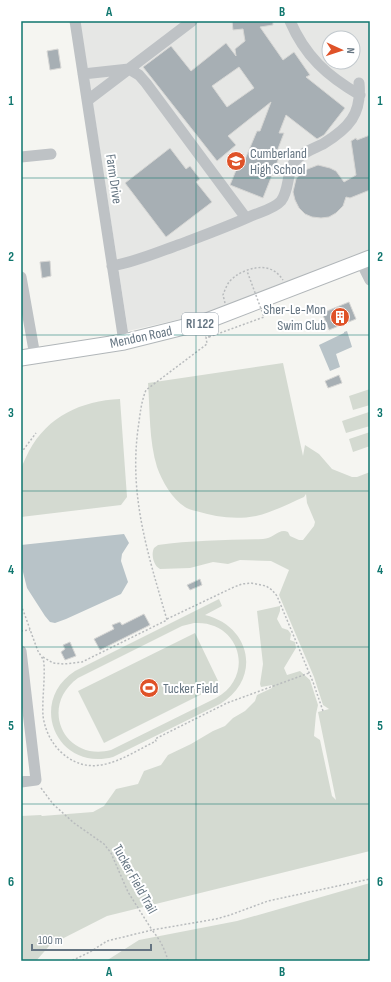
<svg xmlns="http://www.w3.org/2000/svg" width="391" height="982" font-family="'Sofia Sans Condensed',sans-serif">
	<rect width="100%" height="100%" fill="#f5f5f1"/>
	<!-- built -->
	<path fill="#e6e7e5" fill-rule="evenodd" d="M80,21h287l3,9v220l-143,56 -33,10 -66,15zM329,38h24v24h-24z"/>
	<!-- green -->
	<path fill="#d4dad1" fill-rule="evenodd" d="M283,363l20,93 2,-11 14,9 13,15 20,8h5l13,-5v379l-263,65 -57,29 -14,16h-15v-145l20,-1 1,1 51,-4 11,-6 12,-17 22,-5 6,-13 17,-6 7,-10 23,-11 22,-13 12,-5 8,-8 12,-7 10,-10 2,-6 15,-7v-3l-11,2 -1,-3 3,-20 -6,-53 23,-5v5l-3,8 5,9 6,2 3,4 -1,6 5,2 1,6 -12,20 3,7 13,-4 10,9 8,25 -2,9 -2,22 6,4 12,56 4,4 -18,-88 11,-3 -6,-4 -9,-28 -35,-82 10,-25 -18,-9 -31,-1 -12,4 -15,-2 -23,6 -30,1c-7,-4 -9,-15 -6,-21l4,-3c33,-5 72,-5 105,-6 10,0 16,-11 25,-7l2,4 9,4h4l11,-14 1,-4 -8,-19 -1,-9 -2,3c-16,7 -31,15 -48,19 -21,4 -40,1 -60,-5 -4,-1 -8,-2 -11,-4 -13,-8 -23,-26 -28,-40 -8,-26 -7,-56 -9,-84z
		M370,389v16l-17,5 -4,-14z
		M120,399l7,98 -6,8 -100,12c0,-15 -2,-31 0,-46 1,-7 5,-13 8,-20 19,-35 52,-50 91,-52z
		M369,412l1,14 -24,7 -4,-12z
		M370,432v14l-17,6 -4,-13z
		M219,599l3,7 -17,9c46,11 57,64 15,89l-107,53c-56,15 -86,-55 -38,-86zM194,623c46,-3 62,53 22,75l-105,52c-46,12 -73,-43 -33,-72l104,-52z
		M195,633l25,52 -116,58 -26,-52z
		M370,883v78h-264l33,-21 98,-19z"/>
	<!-- water -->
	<path fill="#b8c3c8" d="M347,331l5,16 -16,7 4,13 -10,4 -11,-26 25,-12v-1z
		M124,534l5,9 -7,11 -1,7 7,21 -7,12 -55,25 -11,4 -5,-1 -5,-6 -18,-28 -6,-24v-19z"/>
	<!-- building -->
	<path fill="#a7afb4" stroke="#d6d6d4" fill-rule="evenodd" d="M232,21h41v4l-13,2 23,33 11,-8 16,23 -4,2 39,31 -21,27 -7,4 -31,-24 -7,18h5l-8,21 4,1 -17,43 -33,-13 9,-22 4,1 14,-33h3l11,-29 -43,34 8,9 -19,16 -74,-94 28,-21 20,25 35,-28 10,13 -1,-7 10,-8 -2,-12 -10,1zM239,67l15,21 -27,19 -15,-21z
		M58,49l3,19 -11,2 -3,-19z
		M370,135v55l-20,8 -4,-1 -3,9 -7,7 -7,4 -8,1 -9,-1 -7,-3 -6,-6 -4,-8 -2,-8 3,-13 4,-5 5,-4 13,-5 12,3 6,3 8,11 12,-7 -5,-34 5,-3 1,2z
		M170,148l16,21 4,-3 10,13 -4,3 16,20 -46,35 -41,-54z
		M50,261l1,15 -9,2 -2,-16z
		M349,302l7,17 -27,11 -7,-17z
		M339,375l3,8 -14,5 -3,-7z
		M200,579l2,6 -12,5 -3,-5z
		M144,614l6,11 -50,25 -6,-11 20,-10 -2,-4 8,-3 2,3z
		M70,642l6,14 -11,4 -4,-8 4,-3 -2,-4z"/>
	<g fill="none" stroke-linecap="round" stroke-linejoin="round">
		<defs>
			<path id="major" d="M21,358l103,-16 80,-20 166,-64"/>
		</defs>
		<!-- major casing -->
		<use href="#major" stroke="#b1b6b9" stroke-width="17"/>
		<!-- path -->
		<path stroke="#b8bbbd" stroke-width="1.5" stroke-dasharray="2 2" stroke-linecap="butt" d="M225,303l-2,-8c2,-5 4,-12 9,-16 4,-4 8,-6 13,-8 15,-6 29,-5 38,9
			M21,453l15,-20
			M21,605c6,15 11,31 17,46 2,4 6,8 6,13 1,17 -2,35 -1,52 2,14 8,27 19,37 32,28 63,3 94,-12l-1,-2 72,-36 82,-30
			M167,619l67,-32 8,-3 9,-1 15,3 6,4 5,6 36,86 10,29
			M21,631l9,-1
			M43,657l10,6 11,1 18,-2 85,-42c-19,-66 -38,-123 -29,-191 2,-14 3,-27 8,-39l61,-46 -1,-7h3l-1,-4
			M41,788l12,16 21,19 30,21 7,9 17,39 24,38 -45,11 -17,11 -19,9
			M168,961c-3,-12 -8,-21 -16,-31l64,-11 14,-4 38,-14 102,-22"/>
		<!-- minor -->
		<path stroke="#bec2c5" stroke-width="11" d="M75,21l49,321
			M290,21c15,35 37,55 70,74
			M83,74l46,-5 10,6 7,8 100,135
			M88,100l104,-79
			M21,157l30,-3
			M361,262l9,18
			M112,266c23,-4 44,-13 66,-21 24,-9 49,-18 73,-29 9,-4 23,-7 30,-15 10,-13 4,-33 18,-44 7,-6 16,-9 24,-13 26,-16 39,-30 36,-61
			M21,277l14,79
			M21,651l15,129 -15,2"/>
		<!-- major -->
		<use href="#major" stroke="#fff" stroke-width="15"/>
		<!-- path-bridge -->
		<path stroke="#b8bbbd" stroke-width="1.5" stroke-dasharray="2 2" stroke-linecap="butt" d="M209,337l55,-20 -17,-46"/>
	</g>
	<!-- grid -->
	<path fill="none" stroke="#0f766e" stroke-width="1" stroke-opacity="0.55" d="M196,21v940M21,178h349M21,335h349M21,491h349M21,647h349M21,804h349"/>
	<!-- icons -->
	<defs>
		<symbol id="school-disc" viewBox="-11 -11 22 22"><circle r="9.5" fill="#df5228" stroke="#fff"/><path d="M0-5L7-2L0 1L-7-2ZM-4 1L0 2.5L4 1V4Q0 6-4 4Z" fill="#fff"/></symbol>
		<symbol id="building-disc" viewBox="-11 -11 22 22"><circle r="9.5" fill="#df5228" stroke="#fff"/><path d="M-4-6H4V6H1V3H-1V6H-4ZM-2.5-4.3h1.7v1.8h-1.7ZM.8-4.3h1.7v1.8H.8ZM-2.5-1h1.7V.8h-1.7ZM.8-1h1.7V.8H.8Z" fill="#fff"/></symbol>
		<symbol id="stadium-disc" viewBox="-11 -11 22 22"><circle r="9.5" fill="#df5228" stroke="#fff"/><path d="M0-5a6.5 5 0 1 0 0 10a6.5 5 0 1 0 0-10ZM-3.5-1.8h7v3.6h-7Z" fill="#fff"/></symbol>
	</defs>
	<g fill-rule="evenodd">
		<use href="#school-disc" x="225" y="150" width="22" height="22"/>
		<use href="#building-disc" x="329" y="306" width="22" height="22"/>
		<use href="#stadium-disc" x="138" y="677" width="22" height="22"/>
	</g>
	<g text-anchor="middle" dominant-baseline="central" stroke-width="4" stroke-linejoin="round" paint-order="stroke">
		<!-- shield labels -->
		<rect fill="#fff" stroke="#939ea8" stroke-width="1" x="182" y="313" width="36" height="22" rx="3"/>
		<g font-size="13" font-weight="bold" fill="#657582">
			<text x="200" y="324">RI 122</text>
		</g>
		<!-- poi labels -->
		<g font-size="14" fill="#657582" stroke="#fff" text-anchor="start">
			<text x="250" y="153">Cumberland<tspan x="250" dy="16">High School</tspan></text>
			<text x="326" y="309" text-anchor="end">Sher-Le-Mon<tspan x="326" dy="16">Swim Club</tspan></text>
			<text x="163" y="688">Tucker Field</text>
		</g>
		<!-- street labels -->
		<g font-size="14" fill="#657582" stroke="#fff">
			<text transform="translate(114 179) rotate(82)">Farm Drive</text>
			<text transform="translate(141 337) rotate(-12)">Mendon Road</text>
			<text transform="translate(135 879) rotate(61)">Tucker Field Trail</text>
		</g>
	</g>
	<!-- border -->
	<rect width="391" height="982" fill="none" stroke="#ffffff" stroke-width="44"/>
	<!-- north arrow -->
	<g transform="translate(341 50) rotate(93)"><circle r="19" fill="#ffffff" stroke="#c1c8cd"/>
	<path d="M0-3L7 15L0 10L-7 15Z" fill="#df5228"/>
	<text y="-6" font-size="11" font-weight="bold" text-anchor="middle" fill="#657582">N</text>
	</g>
	<!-- scale -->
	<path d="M32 944v6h119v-6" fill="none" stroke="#657582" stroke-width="2"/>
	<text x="38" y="944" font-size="12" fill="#657582" stroke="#ffffff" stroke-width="3" paint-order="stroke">100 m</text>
	<rect x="22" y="22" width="347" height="938" fill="none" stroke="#0f766e" stroke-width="1.5"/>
	<g font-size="13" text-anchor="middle" font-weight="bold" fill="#0f766e">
		<text x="109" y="16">A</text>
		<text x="282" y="16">B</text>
		<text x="11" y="105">1</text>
		<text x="380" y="105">1</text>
		<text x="11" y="261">2</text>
		<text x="380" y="261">2</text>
		<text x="11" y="417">3</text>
		<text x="380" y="417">3</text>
		<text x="11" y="574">4</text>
		<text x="380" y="574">4</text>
		<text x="11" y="730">5</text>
		<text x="380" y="730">5</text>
		<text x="11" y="886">6</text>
		<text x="380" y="886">6</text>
		<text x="109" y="976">A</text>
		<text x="282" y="976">B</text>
	</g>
</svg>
